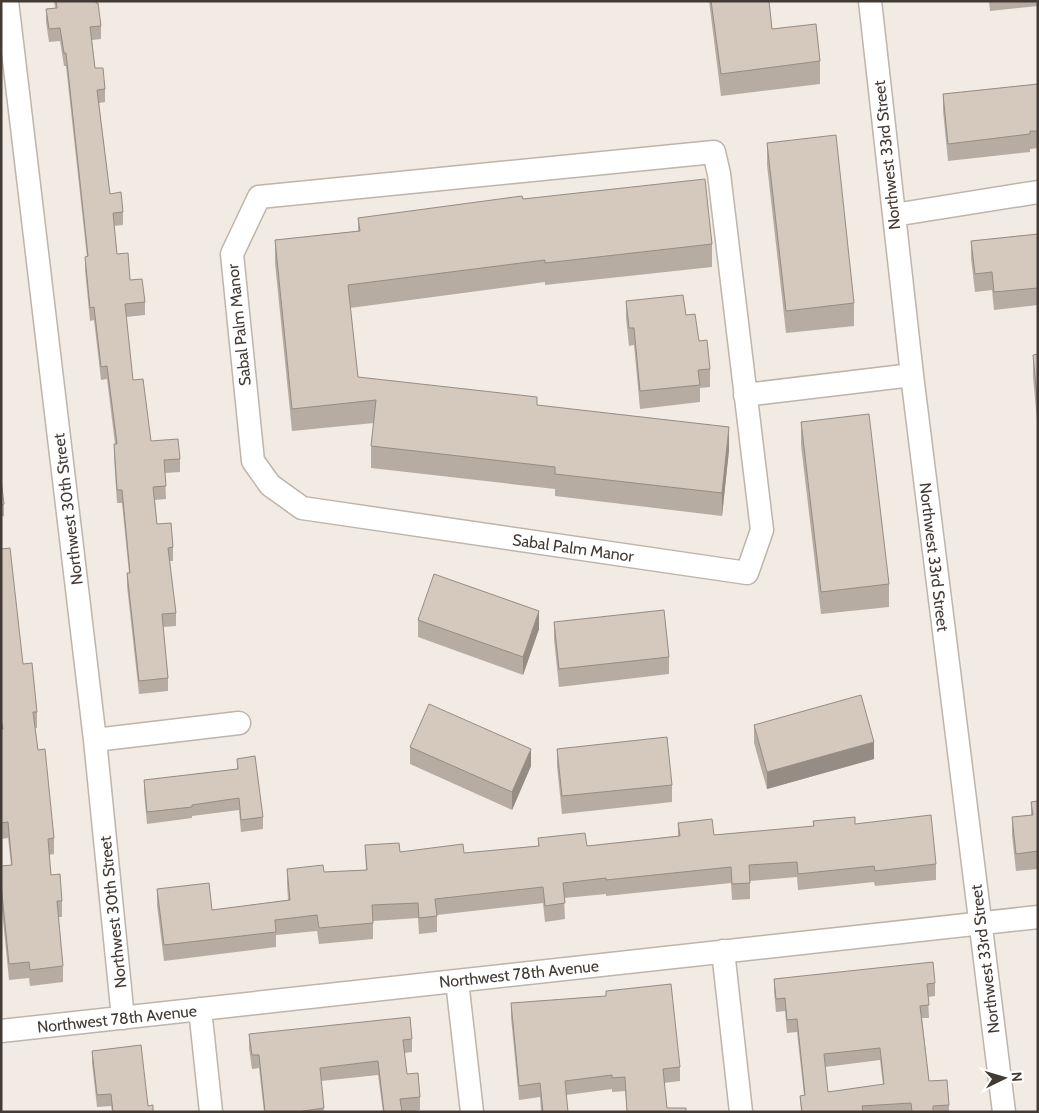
<svg xmlns="http://www.w3.org/2000/svg" width="1039" height="1113" font-family="Cabin,sans-serif">
	<rect width="100%" height="100%" fill="#f1ebe3"/>
	<g fill="none" stroke-linecap="round" stroke-linejoin="round">
		<defs>
			<path id="street" d="M7,1l88,739 28,278
				M870,1l42,374 92,737
				M714,152l5,22 43,356 -15,43 -445,-65 -32,-23 -17,-24 -21,-207 27,-57z
				M894,215l144,-23
				M745,395l167,-20
				M95,740l144,-17
				M723,951l18,161
				M457,981l15,131
				M200,1009l11,103
				M1,1031l1037,-114"/>
		</defs>
		<!-- street casing -->
		<use href="#street" stroke="#bfb4a9" stroke-width="25"/>
		<!-- street -->
		<use href="#street" stroke="#fff" stroke-width="22"/>
	</g>
	<!-- wall -->
	<path fill="#b7aca2" fill-rule="evenodd" d="M54,1h42l5,25v13l-9,1 3,28 10,21v13l-6,1 11,91 13,18v13l-9,1 3,28 13,26 15,22v13l-19,2 7,63 18,61 29,18v13l-15,1 1,26 -11,1 2,24 16,23v14h-4l7,52v13l-13,1 5,51v13l-29,3 -12,-108v-13h2l-7,-70h-5l-3,-46v-13h1l-8,-65 -6,1 -7,-60 -4,1 -5,-51v-13h2l-21,-191h-2l-4,-25 -11,1 -3,-20v-13l9,-1z
		M709,1h60l3,28 48,32v23l-99,12z
		M989,1h49v5l-48,5z
		M1038,84v64l-8,1v3l-82,9 -5,-50v-17z
		M767,143l87,160v23l-68,7 -19,-168z
		M523,199l189,45v23l-167,18v-3l-195,26 8,69 179,28 192,45 -7,66 -167,-20v-7l-184,-21v-22l3,-23 -82,8 -17,-168v-23l83,-9v-13z
		M1038,234v71l-44,5 -2,-20 -17,2 -4,-34v-17z
		M626,301l60,14 13,26 11,28v18l-10,1v14l-60,7 -6,-64 -5,1 -3,-28z
		M1038,354v77l-5,-54v-22z
		M801,422l88,162v23l-68,7 -20,-169z
		M1,479l3,25v12l-3,1z
		M1,549l22,115 14,48v16h-2l3,22 16,88v16l-5,1 2,20 11,26v16h-4l5,49v16l-33,4 -1,-8 -20,2 -8,-80v-34l10,-1 -3,-27 -7,1z
		M418,620l121,9 -16,46 -105,-38z
		M554,622l115,35v17l-110,13 -5,-48z
		M754,725l120,34 -107,30 -13,-46z
		M410,747l121,19 -19,44 -102,-46z
		M557,749l115,36v17l-110,12 -5,-48z
		M237,759l26,58v12l-22,3 -2,-22 -47,6v2l-45,6 -3,-33v-11l93,-11z
		M1038,801v68l-22,2 -4,-36v-18l19,-2v-13z
		M813,821l42,3 81,40v16l-61,6 -1,-4 -76,8 -1,-13 -47,4v18l-18,1 -1,-17 -125,13v-2l-42,4 1,21 -20,3 -2,-19 -106,12v17l-18,2 -1,-16 -45,3v18l-54,5 -2,-13 -41,4v12l-112,14 -7,-56v-16l55,21 76,-10 -1,-16v-15l37,3 42,-2 -1,-25 35,7 64,1 74,-7v-8l49,8 91,-10v-13l36,12 99,-8z
		M774,979l161,4v13l-7,1 1,21h-7l7,63 20,24v7h-148l-1,-16 4,-1 -7,-63 -10,1 -2,-22 -9,1 -2,-21zM880,1060l3,25 -55,7 -3,-25z
		M606,991l74,76v14l-16,2 3,25 19,4h-59l-2,-21 -13,1v-3l-46,6 2,17h-27l-1,-15 -21,3 -8,-83v-14l95,-7z
		M249,1034l163,5v13l-8,1 3,21 13,23v13l-10,2h-27l-5,-37 -57,6 3,31h-60l-5,-44 -7,1 -3,-21z
		M92,1051l56,55 5,6h-41l-1,-6 -14,1 -5,-44z"/>
	<!-- shaded-wall -->
	<path fill="#958c84" d="M729,427v23l-7,66v-23z
		M539,611v18l-16,46v-18z
		M874,742v17l-107,30v-17z
		M531,749v17l-19,44v-18z"/>
	<!-- building -->
	<path fill="#d5c8bc" stroke="#958c84" fill-rule="evenodd" d="M56,1h40v2h2l3,23 -11,1 5,41h8l2,21 -8,1 13,104 11,-2 2,20 -10,1 4,41 11,-1 2,27 12,-1 3,23 -20,2 8,76 10,-1 8,62 27,-2 2,20 -16,1 2,26 -13,1 4,37 14,-1 2,24 -5,1 8,65 -14,1 6,64 -29,3 -12,-108h3l-8,-83h-5l-3,-46h3l-10,-78 -6,1 -7,-60 -4,1 -5,-51 3,-1 -22,-203h-2l-4,-25 -11,1 -3,-20 11,-1z
		M711,1h58l3,28 44,-5 4,37 -99,13z
		M1038,84v47h-8v3l-82,10 -5,-50z
		M836,135l18,168 -68,8 -19,-168z
		M705,179l7,65 -167,19v-3l-197,25 10,92 179,20v8l192,22 -7,66 -167,-19v-7l-184,-21 5,-46 -84,9 -17,-169 85,-9 -2,-13 164,-22 1,3z
		M1038,234v54l-44,4 -2,-20 -17,2 -4,-33z
		M683,295l3,20 9,-1 4,27 8,-1 3,29 -12,1 2,15 -60,6 -6,-63h-5l-3,-27z
		M1038,354v54l-5,-53z
		M869,414l20,170 -68,8 -20,-170z
		M1,479l3,25 -3,1z
		M10,548l13,116 9,-1 5,49h-4l5,38 7,-1 9,89 -6,1 3,36 9,-1 2,27h-5l6,65 -33,4 -1,-8 -20,2 -8,-80v-18l11,-1 -4,-43 -7,1v-94h2l-2,-11v-169z
		M434,574l105,37 -16,46 -105,-37z
		M664,610l5,47 -110,12 -5,-47z
		M861,695l13,47 -107,30 -13,-47z
		M429,704l102,45 -19,43 -102,-45z
		M667,737l5,48 -110,11 -5,-47z
		M255,756l8,61 -22,3 -2,-22 -47,7v2l-45,5 -3,-32 94,-11 -1,-10z
		M1038,801v50l-22,3 -4,-37 21,-2 -2,-13z
		M931,815l5,49 -61,7 -1,-5 -76,8 -1,-12 -48,3 1,18 -18,1 -1,-17 -125,13v-2l-43,5 2,20 -20,3 -2,-19 -108,12 2,17 -18,2 -1,-15 -46,2 1,18 -54,5 -2,-13 -42,5 1,12 -112,13 -7,-56 52,-6 3,27 78,-10 -3,-31 36,-4 1,7 43,-2 -2,-25 34,-2 1,9 63,-8 1,9 75,-7 -1,-8 47,-5 2,13 93,-10 -2,-13 34,-4 2,16 100,-9 -1,-5 42,-4v7z
		M933,962l2,21 -8,1 2,21 -9,1 9,75 18,-1 2,25 -16,1v6h-21l-1,-9 -49,3 1,6h-61l-2,-16 5,-1 -8,-76 -10,1 -2,-22 -9,1 -2,-20zM880,1048l4,36 -56,8 -4,-38z
		M671,984l9,83 -17,2 4,39h19v4h-59l-2,-35 -13,1v-3l-47,6 3,31h-25l-3,-29 -21,3 -8,-83 95,-7v-5z
		M410,1017l2,22 -9,1 4,34 11,-1 2,24 -20,2 2,13h-18l-6,-51 -58,7 4,40 -21,3 1,1h-39l-6,-57h-7l-3,-21z
		M141,1045l7,61 5,-1v7h-40l-2,-18 -14,1 -5,-44z"/>
	<g text-anchor="middle" dominant-baseline="central" stroke-width="5" stroke-linejoin="round" paint-order="stroke">
		<!-- street labels -->
		<g font-size="16" fill="#433a34" stroke="#fff">
			<text transform="translate(887 155) rotate(-96)">Northwest 33rd Street</text>
			<text transform="translate(239 325) rotate(-96)">Sabal Palm Manor</text>
			<text transform="translate(68 509) rotate(-97)">Northwest 30th Street</text>
			<text transform="translate(573 548) rotate(8)">Sabal Palm Manor</text>
			<text transform="translate(934 557) rotate(83)">Northwest 33rd Street</text>
			<text transform="translate(113 912) rotate(-96)">Northwest 30th Street</text>
			<text transform="translate(985 959) rotate(-97)">Northwest 33rd Street</text>
			<text transform="translate(519 974) rotate(-6)">Northwest 78th Avenue</text>
			<text transform="translate(117 1019) rotate(-6)">Northwest 78th Avenue</text>
		</g>
	</g>
	<!-- border -->
	<rect width="1039" height="1113" fill="none" stroke="#433a34" stroke-width="5"/>
	<!-- north arrow -->
	<g transform="translate(1004 1078) rotate(85)" stroke="#ffffff" stroke-width="4" paint-order="stroke">
	<path d="M0-4L9 19L0 12L-9 19Z" fill="#433a34"/>
	<text y="-8" font-size="14" font-weight="bold" text-anchor="middle" fill="#433a34">N</text>
	</g>
</svg>
